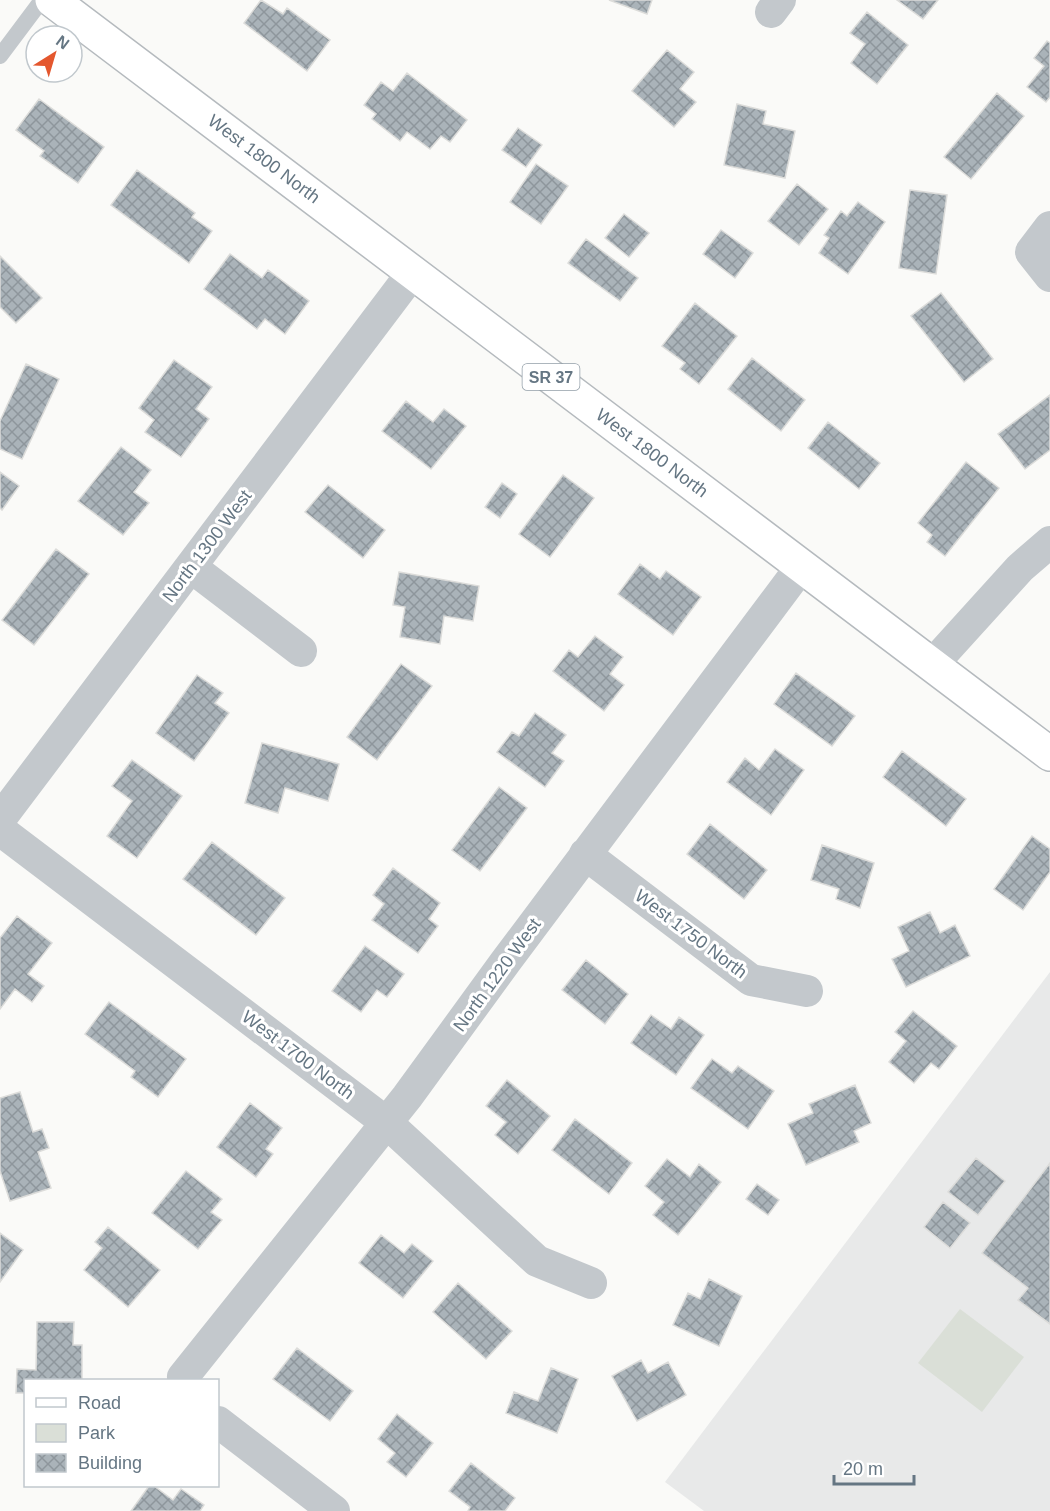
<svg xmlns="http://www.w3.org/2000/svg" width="1050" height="1511" font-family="Helvetica,sans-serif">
	<defs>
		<pattern id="building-cross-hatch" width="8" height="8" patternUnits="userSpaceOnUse" patternTransform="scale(1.5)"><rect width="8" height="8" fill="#aab3b9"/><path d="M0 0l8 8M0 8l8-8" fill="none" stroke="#8e969c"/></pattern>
	</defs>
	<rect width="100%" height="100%" fill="#fafaf8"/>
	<!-- built -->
	<path fill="#e8e9e9" d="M1050,972v539h-346l-39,-29z"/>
	<!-- park -->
	<path fill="#dadfd7" d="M960,1309l64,48 -42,55 -64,-49z"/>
	<!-- building -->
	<path fill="url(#building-cross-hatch)" stroke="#dcdcda" stroke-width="1.5" d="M261,0l22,14 4,-6 43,32 -23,31 -63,-48z
		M609,0h43l-5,14z
		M897,0h41l-15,19z
		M867,12l41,33 -31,39 -26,-21 14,-19 -15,-11z
		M1047,41l3,2v54l-4,5 -19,-15 17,-21 -10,-8z
		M667,50l27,22 -14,17 16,13 -22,25 -42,-36z
		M407,73l60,47 -17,22 -9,-6 -11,13 -23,-17 -7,9 -28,-22 4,-5 -12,-9 17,-23 12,9z
		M997,93l27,23 -53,63 -27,-22z
		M39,99l65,48 -26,36 -38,-27 4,-5 -28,-21z
		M737,104l29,7 -3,13 32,7 -10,47 -61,-13z
		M518,128l24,17 -16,22 -24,-17z
		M536,164l32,22 -27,38 -31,-22z
		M137,170l58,43 -3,4 20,14 -23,32 -78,-58z
		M797,184l31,25 -29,36 -31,-24z
		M910,190l37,5 -11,79 -37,-6z
		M858,202l27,20 -37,52 -29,-21 10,-15 -5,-3 17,-24 6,5z
		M624,214l25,19 -20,24 -24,-19z
		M721,230l32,23 -18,25 -32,-24z
		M586,239l52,39 -18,23 -52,-38z
		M230,254l32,24 6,-8 41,31 -24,33 -20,-15 -8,10 -53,-40z
		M0,256l42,42 -26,25 -16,-16z
		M941,293l52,66 -29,23 -53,-66z
		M695,303l42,33 -38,48 -19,-15 5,-6 -23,-17z
		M752,358l53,42 -24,31 -53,-42z
		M174,360l38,27 -16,22 13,10 -28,38 -36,-25 9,-12 -15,-12z
		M26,364l33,15 -37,80 -22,-10v-28z
		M1050,395v55l-25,19 -27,-35z
		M406,401l27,21 11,-13 22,17 -35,43 -49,-38z
		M828,422l52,41 -21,26 -51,-41z
		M121,447l30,23 -17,22 15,11 -26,32 -45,-34z
		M966,462l33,26 -54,68 -18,-14 5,-7 -14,-12z
		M0,472l19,14 -17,24 -2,-2z
		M563,475l31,23 -44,59 -31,-23z
		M502,483l15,11 -17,24 -15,-11z
		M328,485l57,45 -22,28 -58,-46z
		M56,549l33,25 -55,71 -32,-25z
		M640,564l20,15 6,-8 35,26 -28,38 -55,-41z
		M399,572l80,14 -6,35 -29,-5 -4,28 -40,-7 5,-30 -12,-2z
		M595,636l28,21 -13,17 14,11 -20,26 -51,-40 16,-21 9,7z
		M401,664l31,22 -55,74 -30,-23z
		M796,673l59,43 -23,30 -58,-42z
		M197,675l26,18 -8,10 14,10 -35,48 -38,-28z
		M535,713l31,22 -14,18 12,8 -19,26 -48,-35 15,-20 7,4z
		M262,743l77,21 -11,37 -43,-13 -7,25 -33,-10z
		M775,749l29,21 -33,45 -44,-33 18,-24 14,12z
		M902,751l64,48 -20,27 -63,-49z
		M132,760l50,36 -45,62 -30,-22 25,-35 -20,-15z
		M499,787l28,21 -47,63 -28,-21z
		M710,824l57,46 -23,29 -57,-45z
		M1032,836l18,13v23l-27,38 -29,-21z
		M212,842l73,56 -29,37 -73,-56z
		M822,845l52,18 -14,45 -24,-9 3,-10 -28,-9z
		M393,868l47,35 -11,16 9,7 -20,27 -46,-33 12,-16 -11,-9z
		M930,912l10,21 15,-8 15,31 -64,31 -14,-28 17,-8 -11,-24z
		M17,916l35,27 -24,31 16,12 -12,16 -17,-13 -15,20v-71z
		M365,946l39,28 -17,23 -10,-7 -16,22 -29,-21z
		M586,960l42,34 -23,30 -43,-34z
		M109,1002l77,57 -28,38 -27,-20 4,-6 -50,-37z
		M913,1011l44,35 -18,23 -8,-6 -17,20 -25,-21 17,-21 -11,-9z
		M651,1015l20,14 8,-12 25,18 -28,40 -45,-32z
		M712,1059l20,14 6,-7 36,25 -26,38 -57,-41z
		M507,1080l43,36 -32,38 -23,-19 11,-13 -20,-16z
		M855,1085l16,38 -17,8 5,11 -53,23 -18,-41 25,-11 -4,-9z
		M20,1092l13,40 9,-3 7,19 -11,4 13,36 -41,13 -10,-30v-73z
		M250,1103l32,25 -16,21 7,5 -17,23 -39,-30z
		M575,1119l57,44 -23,31 -57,-44z
		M976,1158l29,23 -27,34 -30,-23z
		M667,1159l23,18 9,-13 22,18 -43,53 -25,-20 11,-13 -19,-16z
		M1050,1163v161l-32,-24 10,-12 -46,-35z
		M186,1171l36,28 -11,13 11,8 -24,29 -46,-36z
		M757,1184l22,16 -11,15 -22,-16z
		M943,1202l27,21 -20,25 -26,-21z
		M108,1227l52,43 -32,37 -44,-37 18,-22 -7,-6z
		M0,1233l23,17 -23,32z
		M381,1235l23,18 8,-9 21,17 -30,37 -44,-35z
		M709,1279l33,17 -23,50 -46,-21 15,-32 12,6z
		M458,1283l54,48 -26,28 -53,-47z
		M37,1322h37l-1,23h9v35h-56v13h-10l1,-24 19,1z
		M297,1348l56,43 -23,30 -57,-42z
		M641,1360l7,13 20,-11 18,33 -49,26 -25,-45z
		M551,1368l27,11 -21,54 -51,-20 8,-21 24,9z
		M397,1414l36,29 -27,34 -19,-15 8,-9 -17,-14z
		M471,1463l44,35 -10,13h-37l2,-4 -21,-16z
		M149,1486h5l19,14 8,-11 23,16 -4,6h-69z"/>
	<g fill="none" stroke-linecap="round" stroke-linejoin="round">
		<defs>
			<path id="primary" d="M52,0l998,754"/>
		</defs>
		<!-- primary casing -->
		<use href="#primary" stroke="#b5babe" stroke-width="36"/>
		<!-- lane -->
		<path stroke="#c3c8cc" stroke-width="16" d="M0,56l42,-56"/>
		<!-- street -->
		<path stroke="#c3c8cc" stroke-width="32" d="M771,12l9,-12
			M1050,227l-19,25 19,24
			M191,567l110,84
			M932,665l88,-97 30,-26
			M0,819l413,-547
			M0,830l387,293 150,138 54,22
			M585,854l166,126 56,11
			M184,1380l-1,-3 224,-280 99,-136 295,-394
			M218,1422l116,89"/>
		<!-- primary -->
		<use href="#primary" stroke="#fff" stroke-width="33"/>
	</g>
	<g text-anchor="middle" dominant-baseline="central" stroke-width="6" stroke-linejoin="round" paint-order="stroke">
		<!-- shield labels -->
		<rect fill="#fff" stroke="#939fa8" stroke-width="1.5" x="522.5" y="364" width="57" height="26" rx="4.5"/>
		<g font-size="16" font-weight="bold" fill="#657683">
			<text x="551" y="377">SR 37</text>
		</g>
		<!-- street labels -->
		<g font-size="18" fill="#657683" stroke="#fff">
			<text transform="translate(264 159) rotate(37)">West 1800 North</text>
			<text transform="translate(652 453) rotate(37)">West 1800 North</text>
			<text transform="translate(207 546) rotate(-53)">North 1300 West</text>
			<text transform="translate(691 934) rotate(37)">West 1750 North</text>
			<text transform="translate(497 975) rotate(-54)">North 1220 West</text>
			<text transform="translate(298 1055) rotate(37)">West 1700 North</text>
		</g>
	</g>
	<!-- legend -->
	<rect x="24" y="1379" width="195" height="108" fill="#ffffff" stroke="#c1c8cd" stroke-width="1.5"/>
	<rect x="36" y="1398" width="30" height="9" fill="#ffffff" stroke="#c1c8cd" stroke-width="1.5"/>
	<text x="78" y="1409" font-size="18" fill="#657683">Road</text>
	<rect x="36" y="1424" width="30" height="18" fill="#dadfd7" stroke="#c1c8cd" stroke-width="1.5"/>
	<text x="78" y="1439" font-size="18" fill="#657683">Park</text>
	<rect x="36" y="1454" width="30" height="18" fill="url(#building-cross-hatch)" stroke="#c1c8cd" stroke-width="1.5"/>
	<text x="78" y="1469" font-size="18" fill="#657683">Building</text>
	<!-- north arrow -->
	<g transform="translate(54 54) rotate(37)"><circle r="28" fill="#ffffff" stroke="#c1c8cd" stroke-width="1.5"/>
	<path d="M0-4.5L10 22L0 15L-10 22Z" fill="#e4572e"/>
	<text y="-9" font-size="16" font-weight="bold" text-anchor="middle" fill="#657683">N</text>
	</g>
	<!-- scale -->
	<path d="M834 1475v9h80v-9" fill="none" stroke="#657683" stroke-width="3"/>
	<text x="843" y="1475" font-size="18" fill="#657683" stroke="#ffffff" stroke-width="4.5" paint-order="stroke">20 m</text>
</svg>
